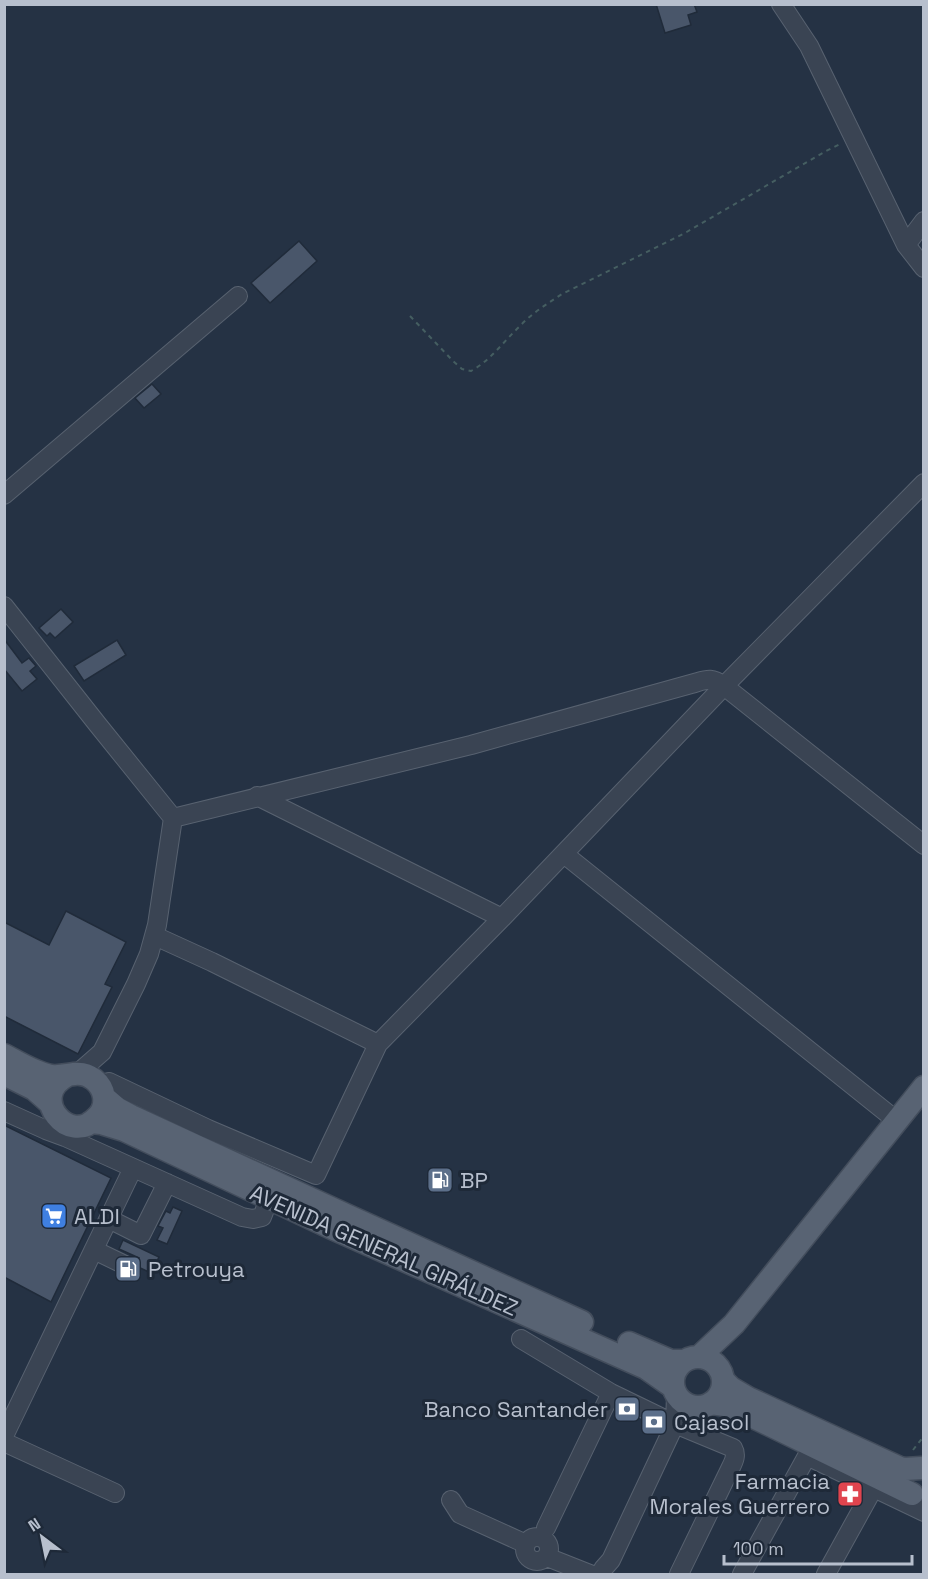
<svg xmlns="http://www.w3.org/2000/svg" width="928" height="1579" font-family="'Space Grotesk',sans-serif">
	<rect width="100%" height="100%" fill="#253244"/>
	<!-- building -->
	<path fill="#49566a" stroke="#202b3a" stroke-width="1.5" d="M656,4h38l3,8 -9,3 3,10 -26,8z
		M299,241l18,20 -47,42 -19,-20z
		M152,384l9,10 -17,14 -9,-10z
		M61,609l12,13 -18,16 -5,-5 -3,3 -8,-8z
		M4,639l18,24 7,-5 7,8 -6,5 7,8 -15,12 -18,-22z
		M117,640l9,15 -42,26 -10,-15z
		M66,911l60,31 -21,42 7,3 -34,67 -74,-38v-94l45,23z
		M4,1125l107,53 -60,124 -47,-25z
		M173,1207l9,4 -15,33 -10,-4 6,-12 -5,-2 8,-15 4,2z
		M123,1240l36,17 -8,16 -15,-7 3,-8 -20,-9z"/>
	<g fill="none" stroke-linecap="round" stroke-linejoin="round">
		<defs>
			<path id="minor" d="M781,4l28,42 97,199 18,23
				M906,245l18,-24
				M4,495l234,-199
				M4,606l94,119 75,93
				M173,818l298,-73 220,-61c15,-4 19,-8 33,2l200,159
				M564,854l333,267
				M502,918l222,-232 200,-203
				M155,936l57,26 166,82 124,-126 -245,-122
				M78,1073l24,-21 34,-68 13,-30 8,-29 16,-107
				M100,1086l9,-4 99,47 108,46 62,-131
				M4,1111l42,19 19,7 177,80 11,2 9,-2 7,-18
				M109,1219l32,16 26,-52
				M94,1250l31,15
				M521,1339l90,54 64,31 58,24c4,7 1,13 -2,19l-52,107
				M675,1424l24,-17
				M4,1436l129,-268
				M4,1442l111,51
				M451,1500l9,14 66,30
				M546,1528l65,-135
				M525 1549a12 12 0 1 1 24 0a12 12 0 1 1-24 0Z
				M547,1557l43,17
				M603,1569l8,-9 64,-136 1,-29
				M742,1574l65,-118 117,56
				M826,1574l47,-85"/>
			<path id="major" d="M4,1055c15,8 31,18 47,21 8,1 15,-1 23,-2 15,-2 28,9 30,23 1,8 -2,16 -8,21 -27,29 -68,-21 -30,-42
				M4,1074l30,15 17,15
				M104,1097l14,12 13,7 215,99 236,107
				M91,1122l10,1 23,7 210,99 312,139 27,19
				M629,1343l42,18h13
				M700,1356l34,-32 190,-237
				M673 1382a25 25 0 1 1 50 0a25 25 0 1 1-50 0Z
				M723,1380l8,8 17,10 152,70 5,1 16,-1
				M711,1403l14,2 16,6 171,83"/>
		</defs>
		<!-- minor casing -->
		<use href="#minor" stroke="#586270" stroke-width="20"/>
		<!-- major casing -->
		<use href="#major" stroke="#434d5c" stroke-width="25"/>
		<!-- path -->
		<path stroke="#455e61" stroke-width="2" stroke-dasharray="4.5 4.5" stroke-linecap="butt" d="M410,316l43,45 9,8 9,2c20,-11 32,-29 49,-45 12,-13 27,-22 42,-32l123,-61 141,-82 14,-7
			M913,1450l11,-14"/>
		<!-- minor -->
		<use href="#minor" stroke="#3a4453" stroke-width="18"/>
		<!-- major -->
		<use href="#major" stroke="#586373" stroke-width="22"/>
	</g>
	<!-- icons -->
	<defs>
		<symbol id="fuel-square" viewBox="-11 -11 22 22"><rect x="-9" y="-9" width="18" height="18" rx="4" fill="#5c6f8a" stroke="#1e2938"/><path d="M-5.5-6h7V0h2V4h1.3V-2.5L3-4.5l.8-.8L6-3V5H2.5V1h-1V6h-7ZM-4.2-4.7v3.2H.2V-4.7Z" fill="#fff"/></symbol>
		<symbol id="supermarket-square" viewBox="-11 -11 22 22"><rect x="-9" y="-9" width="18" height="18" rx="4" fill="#3f7fe0" stroke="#1e2938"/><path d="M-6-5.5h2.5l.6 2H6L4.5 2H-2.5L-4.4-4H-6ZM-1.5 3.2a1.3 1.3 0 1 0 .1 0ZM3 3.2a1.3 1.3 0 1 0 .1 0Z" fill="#fff"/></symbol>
		<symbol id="bank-square" viewBox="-11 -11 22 22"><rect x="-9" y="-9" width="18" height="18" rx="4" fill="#5c6f8a" stroke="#1e2938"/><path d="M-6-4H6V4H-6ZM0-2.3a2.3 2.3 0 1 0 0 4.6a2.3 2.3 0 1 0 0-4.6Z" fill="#fff"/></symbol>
		<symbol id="pharmacy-square" viewBox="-11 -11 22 22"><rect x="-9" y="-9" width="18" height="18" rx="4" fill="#e0444e" stroke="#1e2938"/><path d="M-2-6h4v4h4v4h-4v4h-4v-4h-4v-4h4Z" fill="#fff"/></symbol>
	</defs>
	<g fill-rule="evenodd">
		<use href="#fuel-square" x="425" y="1165" width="30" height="30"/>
		<use href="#supermarket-square" x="39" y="1201" width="30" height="30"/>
		<use href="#fuel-square" x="113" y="1254" width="30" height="30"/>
		<use href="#bank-square" x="612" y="1394" width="30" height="30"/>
		<use href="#bank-square" x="639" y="1407" width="30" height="30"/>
		<use href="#pharmacy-square" x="835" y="1479" width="30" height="30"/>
	</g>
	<g text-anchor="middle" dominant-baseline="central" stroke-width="6" stroke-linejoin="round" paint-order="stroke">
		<!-- poi labels -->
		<g font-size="22" fill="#b7bfcd" stroke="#1e2938" text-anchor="start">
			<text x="460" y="1180">BP</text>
			<text x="74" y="1216">ALDI</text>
			<text x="148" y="1269">Petrouya</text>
			<text x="608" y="1409" text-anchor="end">Banco Santander</text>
			<text x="674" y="1422">Cajasol</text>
			<text x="830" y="1481" text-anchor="end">Farmacia<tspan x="830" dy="25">Morales Guerrero</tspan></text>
		</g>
		<!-- street labels -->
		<g font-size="22" fill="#b7bfcd" stroke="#1e2938">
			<text transform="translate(384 1250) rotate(24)">AVENIDA GENERAL GIRÁLDEZ</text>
		</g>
	</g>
	<!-- border -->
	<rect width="928" height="1579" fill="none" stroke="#b7bfcd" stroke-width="12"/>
	<!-- north arrow -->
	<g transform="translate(42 1537) rotate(328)" stroke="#1e2938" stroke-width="4.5" paint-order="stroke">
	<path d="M0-4.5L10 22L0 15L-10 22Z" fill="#b7bfcd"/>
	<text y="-9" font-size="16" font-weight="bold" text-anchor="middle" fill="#b7bfcd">N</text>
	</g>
	<!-- scale -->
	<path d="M724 1555v9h188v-9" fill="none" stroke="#b7bfcd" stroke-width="3"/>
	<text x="733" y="1555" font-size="18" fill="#b7bfcd" stroke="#1e2938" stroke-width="4.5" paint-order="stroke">100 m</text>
</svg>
